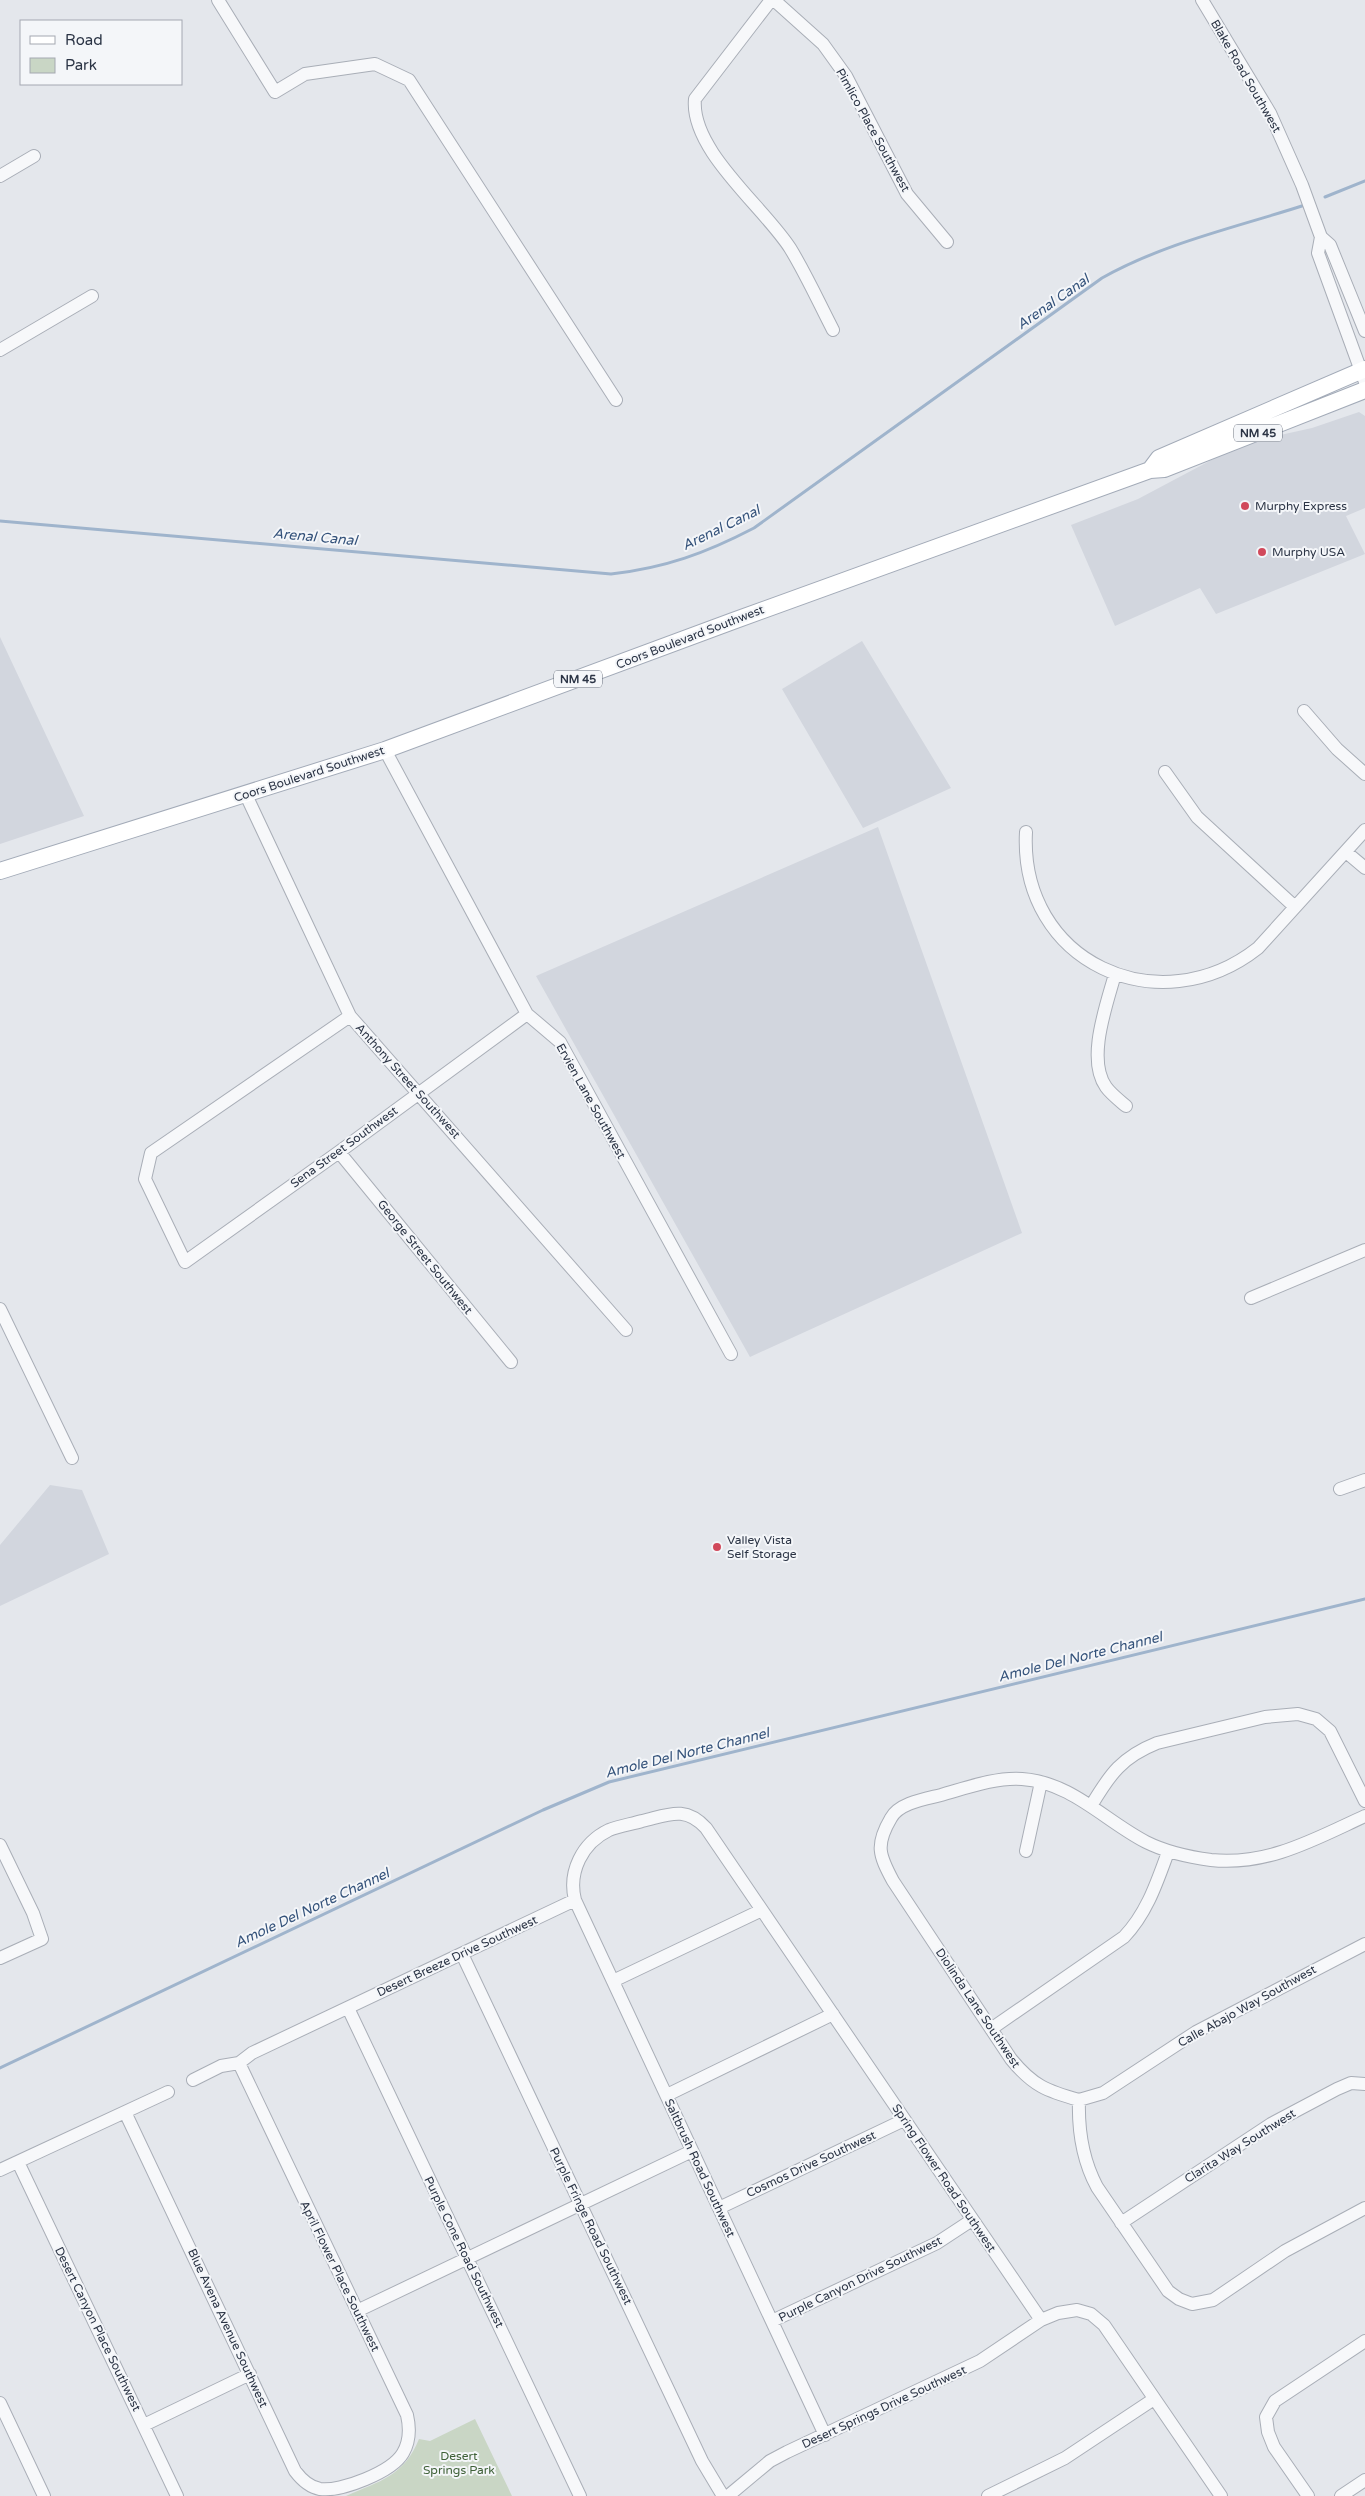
<svg xmlns="http://www.w3.org/2000/svg" width="1365" height="2496" font-family="'Varela Round',sans-serif">
	<rect width="100%" height="100%" fill="#e4e7ec"/>
	<!-- built -->
	<path fill="#d2d6de" d="M1359,412l6,4v92l-19,8 19,38 -149,60 -16,-26 -85,38 -44,-101 67,-26 81,-43 48,-18 45,-10z
		M0,637l84,179 -84,28z
		M862,641l89,147 -88,40 -81,-139z
		M878,827l144,406 -272,124 -214,-381z
		M50,1485l32,5 27,64 -109,52v-61z"/>
	<!-- green -->
	<path fill="#c9d6c5" d="M475,2419l37,77h-166c34,-15 58,-20 73,-57l11,2z"/>
	<g fill="none" stroke-linecap="round" stroke-linejoin="round">
		<!-- stream -->
		<path stroke="#9fb4cc" stroke-width="3" d="M1325,197l40,-16
			M0,521l611,53c54,-6 95,-21 143,-46l348,-250c62,-35 135,-51 203,-73
			M0,2068l543,-258 66,-28 756,-183"/>
		<defs>
			<path id="minor" d="M218,0l57,92 30,-18 70,-10 34,16 207,320
				M771,0l-76,99c-5,51 69,108 95,149 16,26 29,55 43,82
				M774,0l49,44 23,32 61,118 40,48
				M1202,0l68,113 32,72 19,52 9,8 35,86
				M0,176l34,-20
				M1321,237l-3,16 47,129
				M0,350l92,-54
				M1304,711l33,38 28,25
				M385,750l142,264 33,28 171,312
				M1165,772l32,45 98,90
				M246,795l104,221 276,314
				M1026,832c-7,130 133,194 232,116l107,-118
				M1346,852l19,16
				M1115,974c-8,30 -29,85 -9,113 5,7 13,13 20,19
				M350,1016l-199,137 -6,26 40,83 154,-110 188,-138
				M339,1152l172,210
				M1251,1298l114,-48
				M0,1309l72,149
				M1340,1489l25,-9
				M1091,1806c19,-32 31,-49 66,-63l108,-26 33,-3 18,5 14,12 35,70
				M0,1845l33,68 9,26 -42,19
				M1026,1851l15,-69
				M462,1954l240,507 21,35
				M613,1981l149,-71
				M348,2008l232,488
				M991,2029l133,-92c23,-24 33,-55 44,-85
				M193,2080l28,-14 18,-3 13,-10 323,-153
				M667,2095l166,-81
				M1079,2100c-32,-9 -46,-14 -68,-41l-118,-178c-14,-26 -18,-36 -2,-63 8,-15 34,-19 50,-23 25,-7 55,-18 81,-16 49,3 83,42 124,63 20,10 42,15 65,18 57,6 104,-21 154,-44
				M1079,2100c-1,31 3,59 18,87l71,104 11,8 13,5 21,-4 72,-49 80,-43
				M1079,2100l24,-7 93,-61 169,-88
				M125,2112l170,359c6,8 14,16 25,18 21,3 72,-17 83,-36 7,-12 7,-25 4,-38l-168,-352
				M18,2162l159,334
				M0,2170l168,-78
				M719,2208l185,-88
				M1121,2223l150,-99 66,-35 14,-6 14,1
				M357,2311l335,-160
				M772,2321l165,-78 35,-23
				M0,2403l44,93
				M144,2425l106,-51
				M825,2435l-250,-535c-7,-28 7,-57 34,-70 10,-4 23,-6 33,-9 26,-6 43,-16 64,7l335,492
				M728,2496l42,-35 17,-9 193,-91 61,-41 17,-7 19,-3 14,4 13,11 117,171
				M988,2496l77,-38 89,-59
				M1308,2496l-34,-49 -6,-15 -2,-15 9,-16 90,-60
				M1341,2496l24,-16"/>
			<path id="major" d="M1150,470l9,-12 206,-89
				M0,871l385,-121 348,-129 417,-151 14,-1 201,-79"/>
		</defs>
		<!-- minor casing -->
		<use href="#minor" stroke="#a9aeb7" stroke-width="14"/>
		<!-- major casing -->
		<use href="#major" stroke="#a3abb8" stroke-width="18"/>
		<!-- minor -->
		<use href="#minor" stroke="#f7f8fa" stroke-width="12"/>
		<!-- major -->
		<use href="#major" stroke="#fff" stroke-width="16"/>
	</g>
	<!-- markers -->
	<g fill="#d1495b" stroke="#f4f6f9" stroke-width="2">
		<circle cx="1245" cy="506" r="5"/>
		<circle cx="1262" cy="552" r="5"/>
		<circle cx="717" cy="1547" r="5"/>
	</g>
	<g text-anchor="middle" dominant-baseline="central" stroke-width="4" stroke-linejoin="round" paint-order="stroke">
		<!-- shield labels -->
		<g fill="#f4f6f9" stroke="#676e7b" stroke-width="1">
			<rect x="1234" y="424.5" width="48" height="17" rx="4"/>
			<rect x="554" y="670.5" width="48" height="17" rx="4"/>
		</g>
		<g font-size="11" font-weight="bold" fill="#2b3445">
			<text x="1258" y="433">NM 45</text>
			<text x="578" y="679">NM 45</text>
		</g>
		<!-- street labels -->
		<g font-size="12" fill="#2b3445" stroke="#f4f6f9">
			<text transform="translate(1246 76) rotate(60)">Blake Road Southwest</text>
			<text transform="translate(873 130) rotate(61)">Pimlico Place Southwest</text>
			<text transform="translate(690 637) rotate(-21)">Coors Boulevard Southwest</text>
			<text transform="translate(309 774) rotate(-18)">Coors Boulevard Southwest</text>
			<text transform="translate(408 1081) rotate(48)">Anthony Street Southwest</text>
			<text transform="translate(591 1101) rotate(61)">Ervien Lane Southwest</text>
			<text transform="translate(344 1147) rotate(-36)">Sena Street Southwest</text>
			<text transform="translate(425 1257) rotate(51)">George Street Southwest</text>
			<text transform="translate(457 1956) rotate(-25)">Desert Breeze Drive Southwest</text>
			<text transform="translate(1247 2006) rotate(-29)">Calle Abajo Way Southwest</text>
			<text transform="translate(978 2008) rotate(56)">Diolinda Lane Southwest</text>
			<text transform="translate(1240 2146) rotate(-32)">Clarita Way Southwest</text>
			<text transform="translate(811 2164) rotate(-25)">Cosmos Drive Southwest</text>
			<text transform="translate(700 2168) rotate(65)">Saltbrush Road Southwest</text>
			<text transform="translate(944 2178) rotate(56)">Spring Flower Road Southwest</text>
			<text transform="translate(591 2226) rotate(64)">Purple Fringe Road Southwest</text>
			<text transform="translate(464 2252) rotate(64)">Purple Cone Road Southwest</text>
			<text transform="translate(340 2276) rotate(64)">April Flower Place Southwest</text>
			<text transform="translate(860 2279) rotate(-26)">Purple Canyon Drive Southwest</text>
			<text transform="translate(228 2328) rotate(65)">Blue Avena Avenue Southwest</text>
			<text transform="translate(98 2329) rotate(64)">Desert Canyon Place Southwest</text>
			<text transform="translate(884 2407) rotate(-25)">Desert Springs Drive Southwest</text>
		</g>
		<!-- poi labels -->
		<g font-size="12" fill="#2b3445" stroke="#f4f6f9" text-anchor="start">
			<text x="1255" y="506">Murphy Express</text>
			<text x="1272" y="552">Murphy USA</text>
			<text x="727" y="1540">Valley Vista<tspan x="727" dy="14">Self Storage</tspan></text>
		</g>
		<!-- park labels -->
		<g font-size="12" fill="#3f6138" stroke="#f4f6f9">
			<text x="459" y="2456">Desert<tspan x="459" dy="14">Springs Park</tspan></text>
		</g>
		<!-- water labels -->
		<g font-size="14" font-style="italic" fill="#34527a" stroke="#f4f6f9">
			<text transform="translate(1053 302) rotate(-35)">Arenal Canal</text>
			<text transform="translate(721 528) rotate(-26)">Arenal Canal</text>
			<text transform="translate(315 537) rotate(5)">Arenal Canal</text>
			<text transform="translate(1080 1657) rotate(-14)">Amole Del Norte Channel</text>
			<text transform="translate(687 1753) rotate(-14)">Amole Del Norte Channel</text>
			<text transform="translate(312 1908) rotate(-25)">Amole Del Norte Channel</text>
		</g>
	</g>
	<!-- legend -->
	<rect x="20" y="20" width="162" height="65" fill="#f4f6f9" stroke="#a4a8b1"/>
	<rect x="30" y="36" width="25" height="8" fill="#ffffff" stroke="#a4a8b1"/>
	<text x="65" y="45" font-size="15" fill="#2b3445">Road</text>
	<rect x="30" y="58" width="25" height="15" fill="#c9d6c5" stroke="#a4a8b1"/>
	<text x="65" y="70" font-size="15" fill="#2b3445">Park</text>
</svg>
